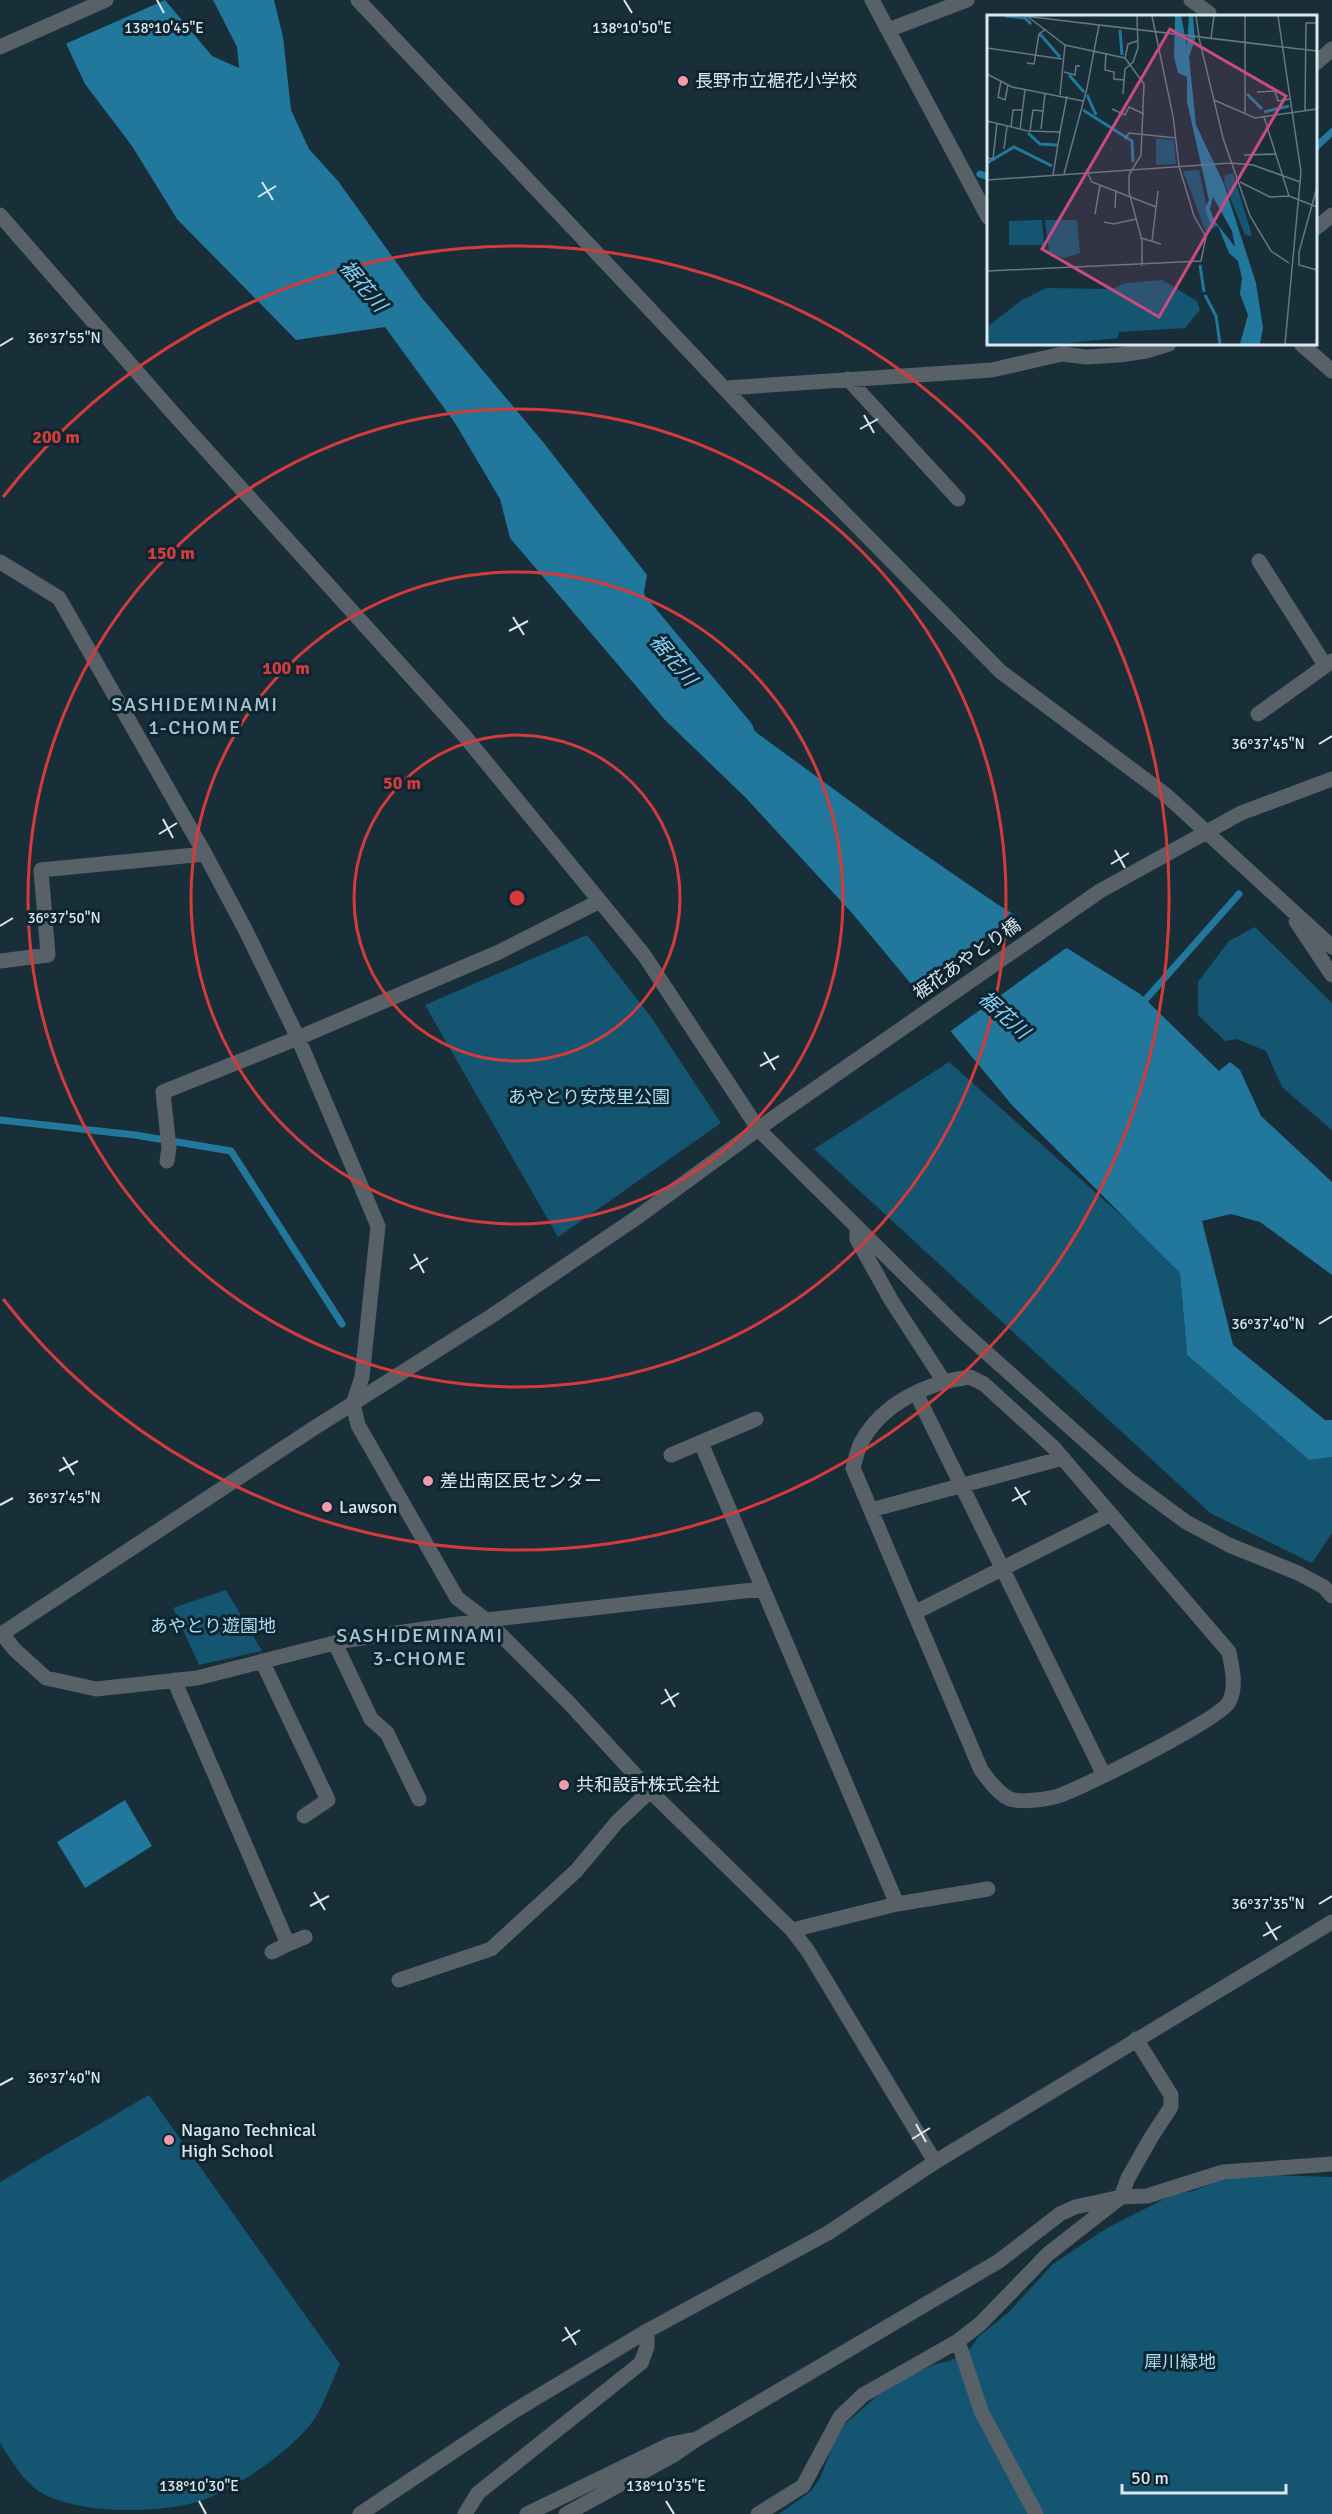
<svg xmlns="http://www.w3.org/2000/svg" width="1332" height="2514" font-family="Signika,'Noto Sans JP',sans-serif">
	<rect width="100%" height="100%" fill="#182f3a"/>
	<!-- green -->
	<path fill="#145571" d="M1255,927l77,76v127l-50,-43 -16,-36 -29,-12 -12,2 -27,-26v-33l31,-41z
		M587,935l64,82 70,106 -163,114 -133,-232z
		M949,1062l191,170 40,41 7,82 122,105 23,-3v76l-20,30 -102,-50 -396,-364z
		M226,1590l36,61 -63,14 -26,-57z
		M149,2095l191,269c-8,17 -15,38 -25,54 -20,31 -83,74 -118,84 -43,12 -120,12 -157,-10 -17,-11 -29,-32 -40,-49v-261z
		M1234,2174l98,3v337h-553l32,-23 9,-13 13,-33 12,-21 32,-28 38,-23 21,-9 14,-3 21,-13 7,-11 31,-25 44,-48 54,-36 67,-34 19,-3z"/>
	<!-- water -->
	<path fill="#21779c" d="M165,0l47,56 27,12 -2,-21 -24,-47h61l9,37 8,73 18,39 29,32 84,117 121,144 104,133 -3,17 9,44 47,56 22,3 35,38 138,101 102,70 143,90 79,77 11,-9 10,8 21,46 71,66v93l-72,-53 -29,-8 -29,7 31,124 92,75h7v37l-23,3 -122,-105 -7,-82 -168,-168 -160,-192 -107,-116 -80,-77 -155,-182 -10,-39 -45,-76 -70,-96 -89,13 -119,-121 -45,-73 -47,-62 -33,-70z
		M125,1800l27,46 -67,42 -28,-46z"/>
	<!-- pier -->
	<path fill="#182f3a" d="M45,0h120l-102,45z
		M1018,914l51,32 -121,87 -37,-45z"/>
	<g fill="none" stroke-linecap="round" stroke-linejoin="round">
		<!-- stream -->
		<path stroke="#21779c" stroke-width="7" d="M1316,147l16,-15
			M980,174l8,3
			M1146,999l93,-105
			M0,1120l135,15 96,16 111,173"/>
		<!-- river -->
		<path stroke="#21779c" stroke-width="39" d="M624,601l111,133"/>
		<!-- minor -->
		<path stroke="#576167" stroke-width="15" d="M358,0l433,459 210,213 165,123 166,152
			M872,0l116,217
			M1191,0l18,13
			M888,30l79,-30
			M0,47l106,-47
			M1316,63l16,-14
			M0,215l172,197 291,322 181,221 115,175 200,198 170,152 57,42 43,23 69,28 26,14 8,9
			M1316,228l16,-13
			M1301,344l31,27
			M848,379l110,120
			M726,388l266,-18 70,-16 24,3 33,-2 27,-4 23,-7
			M1259,561l66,104
			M0,562l59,36 146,256 41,77 52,107 80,188 -16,151 -9,27 5,21 99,173 29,22 84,84 80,87 142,139 16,21 127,211
			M1258,714l74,-53
			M1296,921l36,54
			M0,961l48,-6 -7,-85 164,-16
			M167,1161l2,-13 -6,-56 135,-54 201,-86 99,-50
			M857,1230v9l34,61 52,80
			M970,1377l14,7 69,63 176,205c3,16 8,34 0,50 -9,18 -143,83 -168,93 -12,4 -38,8 -51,4 -12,-5 -21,-19 -29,-29l-128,-302c3,-9 4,-19 9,-27 21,-38 66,-59 108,-64z
			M916,1393l188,382
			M701,1443l196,461
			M671,1455l85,-36
			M871,1510l192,-52
			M914,1613l197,-99
			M2,1634l13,16 31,28 50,11 101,-11 145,-37 144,-21 276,-31
			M0,1635l314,-207 179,-113 146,-99 137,-100 324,-225 141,-78 91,-34
			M335,1643l36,76 16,14 32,66
			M262,1661l66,139 -24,16
			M174,1680l114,264 -16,8
			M792,1930l105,-26 91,-15
			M288,1944l17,-7
			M399,1980l92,-31 85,-78 41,-49 33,-31
			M958,2341l23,70 55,103
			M360,2514l154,-103 133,-80 181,-98 107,-71 397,-240
			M465,2514l13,-21 163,-130 6,-16v-16
			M527,2514l144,-70 20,-4
			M566,2514l106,-58 25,-17 302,-178 61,-47 15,-7 46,-10 26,-1 76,-24 109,-8
			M758,2514l45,-28 37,-69 23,-22 95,-54 22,-17 68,-70 73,-57 7,-19 24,-42 19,-29v-12l-35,-56"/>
	</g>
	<!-- ticks -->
	<path fill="none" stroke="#d9e7ef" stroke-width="2" d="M157,0l7,13M624,0l8,13M262,182l11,18M258,197l18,-11M0,346l13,-8M864,415l10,18M860,429l18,-10M513,617l11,18M509,631l19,-10M1319,744l13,-8M163,819l10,19M159,834l18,-11M1115,850l10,18M1111,864l18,-11M0,926l13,-8M764,1052l11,18M760,1066l19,-10M414,1254l10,19M410,1269l18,-11M1319,1324l13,-8M63,1457l11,18M59,1471l19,-10M1015,1487l11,18M1012,1501l18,-10M0,1505l13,-7M665,1689l10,18M661,1704l18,-11M314,1892l11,18M1319,1904l13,-8M310,1906l19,-10M1266,1922l11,18M1263,1936l18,-10M0,2085l13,-7M916,2124l10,18M912,2139l18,-11M565,2327l11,18M562,2341l18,-11M199,2501l7,13M666,2501l8,13"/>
	<!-- distance rings -->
	<g fill="none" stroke="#d63b3c" stroke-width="3">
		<circle cx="517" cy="898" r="163"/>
		<circle cx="517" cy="898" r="326"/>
		<circle cx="517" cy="898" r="489"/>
		<path d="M3 497A652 652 0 1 1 3 1299"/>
	</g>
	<!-- markers -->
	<g fill="#f39aaa" stroke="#0e2530" stroke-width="2">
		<circle cx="683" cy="81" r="6"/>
		<circle cx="428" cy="1481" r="6"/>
		<circle cx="327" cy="1507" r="6"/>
		<circle cx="564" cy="1785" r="6"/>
		<circle cx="169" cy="2140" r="6"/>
	</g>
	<g text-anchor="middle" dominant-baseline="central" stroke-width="6" stroke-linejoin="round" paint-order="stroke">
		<!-- poi labels -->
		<g font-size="18" fill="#d9e7ef" stroke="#0e2530" text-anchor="start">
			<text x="695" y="81">長野市立裾花小学校</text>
			<text x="440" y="1481">差出南区民センター</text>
			<text x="339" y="1507">Lawson</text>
			<text x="576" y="1785">共和設計株式会社</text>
			<text x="181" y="2130">Nagano Technical<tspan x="181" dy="21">High School</tspan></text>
		</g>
		<!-- street labels -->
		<g font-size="18" fill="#d9e7ef" stroke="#0e2530">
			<text transform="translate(967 959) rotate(-35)">裾花あやとり橋</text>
		</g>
		<!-- park labels -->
		<g font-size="18" fill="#acdcf4" stroke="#0e2530">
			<text x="589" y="1097">あやとり安茂里公園</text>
			<text x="213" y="1626">あやとり遊園地</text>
			<text x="1180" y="2362">犀川緑地</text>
		</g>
		<!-- water labels -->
		<g font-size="20" font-style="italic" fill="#88d2f8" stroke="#0e2530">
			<text transform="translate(363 286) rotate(50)">裾花川</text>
			<text transform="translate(673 660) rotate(50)">裾花川</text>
			<text transform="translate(1004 1015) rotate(42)">裾花川</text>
		</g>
		<!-- neighbourhood labels -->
		<g font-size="20" letter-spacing="1.5" fill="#a9c5d3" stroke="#0e2530">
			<text x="195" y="704">SASHIDEMINAMI<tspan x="195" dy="23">1-CHOME</tspan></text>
			<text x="420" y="1635">SASHIDEMINAMI<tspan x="420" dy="23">3-CHOME</tspan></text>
		</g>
	</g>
	<!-- overview -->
	<g transform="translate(987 15)">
		<rect width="330" height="330" fill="#182f3a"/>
		<path d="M169,123l18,2 2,24 -20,1zM212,155l11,53 8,3 -12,6 -23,-61zM246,158l16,52 3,11 -7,-1 -21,-53 1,-7zM55,205l2,25h-35v-24zM58,205h32l3,33 -16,5 -15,-6zM175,265l35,21 3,9 -15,18 -66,4 -1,6 -57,6h-74v-17l35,-27 24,-12 66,1 13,-6z" fill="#145571"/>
		<path d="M188,1h6l6,30 2,-30h4l2,23 -6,18 7,68 28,59 32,99 7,45 -3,16h-20l8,-29 -8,-21 2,-16 -4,-17 -9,-8 -11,-27 -8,-3 -5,-15 4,-8 -22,-98v-25l-9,-4 -4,-16zM226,182l19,34 3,16 -21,-27 -4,-11z" fill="#21779c" fill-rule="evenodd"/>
		<path fill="none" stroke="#21779c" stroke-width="3" d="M18,1l20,2 6,6M133,15l2,25M53,19l20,23M82,60l15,17M260,79l15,15M100,80l9,20M96,95l49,31 1,21M277,97l25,-6M41,118l12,11 17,1M0,148l27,-16 38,19M213,250l4,27M218,280l11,21 4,28"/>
		<path fill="none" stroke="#657982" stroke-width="1.5" d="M37,1l293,35M40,1l38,29 60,13 19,26 -3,71 -12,20v17l13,49v25M209,1l3,20M291,1l23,156 -16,172M212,23l24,100 27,78 21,35 18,12M224,23l3,-22M0,33l75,11M119,38l-1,17 9,2v7l10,1M138,43l3,-14 9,-3M40,48l7,1 5,-30 7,-5M77,57l11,3 1,-9h4M0,59l25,13 71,14M14,66l-3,16 7,3 3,-15M270,77l18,-1 3,10 13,-2M136,79l2,-25 8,-7 5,-14 -1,-32M73,80l5,-50M227,85l41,18 62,-9M125,94l13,6 4,-8 15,7M318,96l1,-88h11M258,98v-97M277,102l25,79 28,11M0,106l41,10 32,1 -7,43M24,112l2,-17h9M33,114l5,-39M54,114l4,-36M43,116l3,-21 10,1M73,117l7,-36M138,124l4,-6 47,5M17,134l3,-23M257,140l32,-1M0,143l6,1 4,-36M100,157l5,10 64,25M77,159l23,-86 12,-63M0,165l244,-17 22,2 47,17M253,167l30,15 19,-1M330,172l-18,65v13l18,5M128,193l1,-18M108,199l5,-29M117,207l10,2 22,-5M154,223l20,6M165,226l6,-50M0,256l214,-10 5,-24 -12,-21 -15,-50 -6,-50 -21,-100"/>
		<path fill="#c84c80" fill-opacity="0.15" stroke="#c84c80" stroke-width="3" d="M183,14l116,67 -127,221 -117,-68z"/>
		<rect width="330" height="330" fill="none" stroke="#d9e7ef" stroke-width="3"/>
	</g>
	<g font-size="15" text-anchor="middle" fill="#d9e7ef" stroke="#0e2530" stroke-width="6" stroke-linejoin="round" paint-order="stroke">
		<text x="164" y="33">138°10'45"E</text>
		<text x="632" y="33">138°10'50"E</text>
		<text x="64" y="343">36°37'55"N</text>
		<text x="1268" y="749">36°37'45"N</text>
		<text x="64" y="923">36°37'50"N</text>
		<text x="1268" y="1329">36°37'40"N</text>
		<text x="64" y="1503">36°37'45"N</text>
		<text x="1268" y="1909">36°37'35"N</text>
		<text x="64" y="2083">36°37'40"N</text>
		<text x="199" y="2491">138°10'30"E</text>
		<text x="666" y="2491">138°10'35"E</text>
	</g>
	<circle cx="517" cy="898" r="9" fill="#d63b3c" stroke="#0e2530" stroke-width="3"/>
	<g font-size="18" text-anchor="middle" font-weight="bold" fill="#d63b3c" stroke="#0e2530" stroke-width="6" stroke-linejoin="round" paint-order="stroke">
		<text x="56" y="443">200 m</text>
		<text x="171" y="559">150 m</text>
		<text x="286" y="674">100 m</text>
		<text x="402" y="789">50 m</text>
	</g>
	<!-- scale -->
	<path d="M1122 2484v9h164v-9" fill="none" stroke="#d9e7ef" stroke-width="3"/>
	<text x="1131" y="2484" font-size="18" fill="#d9e7ef" stroke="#0e2530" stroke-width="4.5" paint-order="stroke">50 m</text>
</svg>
